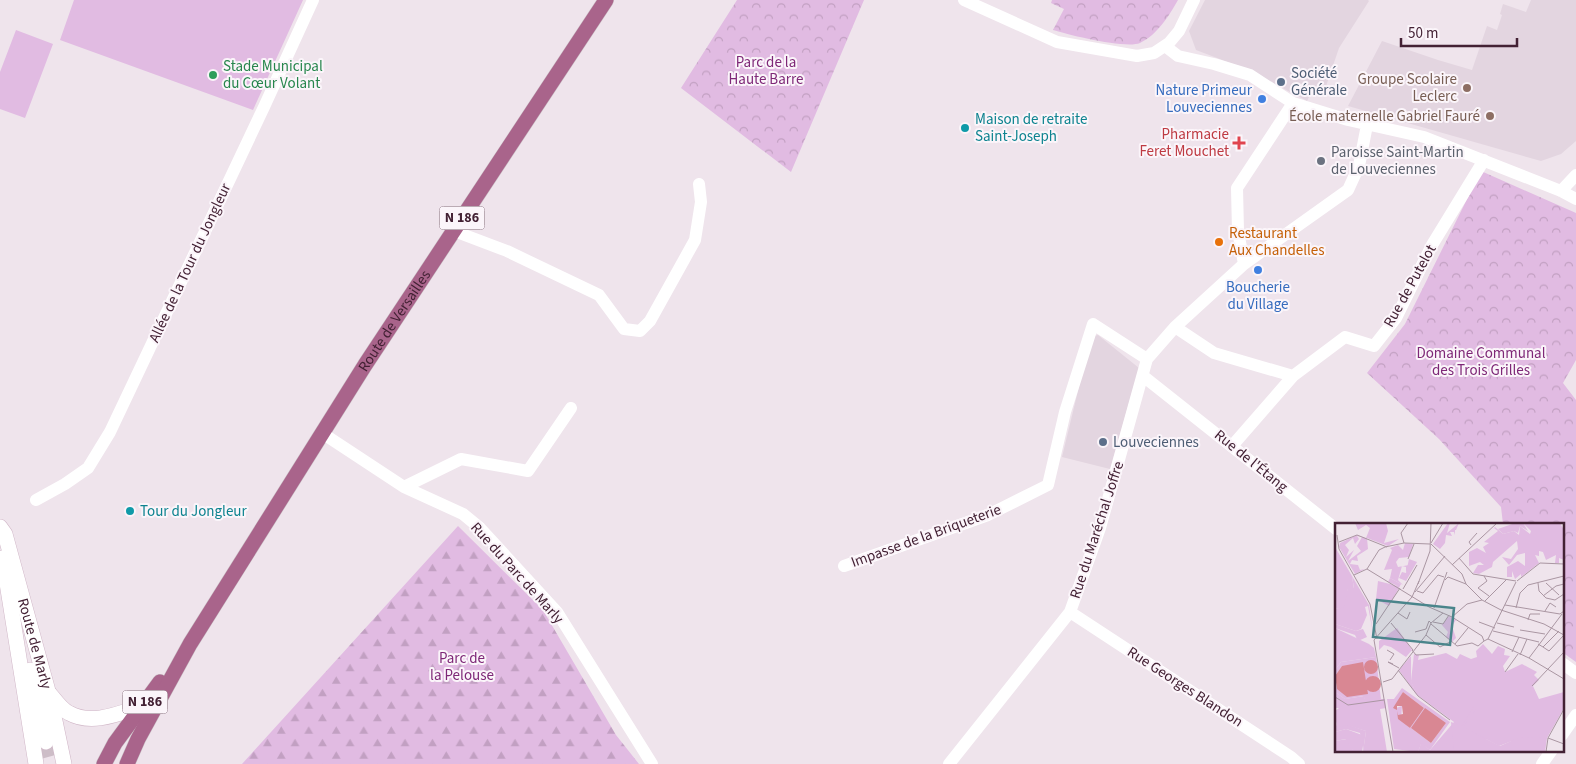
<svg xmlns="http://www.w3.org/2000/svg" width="1576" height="764" font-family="'Source Sans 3',sans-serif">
	<defs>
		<pattern id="forest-firs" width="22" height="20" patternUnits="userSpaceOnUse" patternTransform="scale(1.25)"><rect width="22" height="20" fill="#e1bbe2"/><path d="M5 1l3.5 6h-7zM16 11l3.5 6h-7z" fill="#c2a0c2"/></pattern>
		<pattern id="park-crowns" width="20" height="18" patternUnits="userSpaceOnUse" patternTransform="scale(1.25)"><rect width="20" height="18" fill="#e1bbe2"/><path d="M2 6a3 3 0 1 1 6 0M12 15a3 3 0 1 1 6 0" fill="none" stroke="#c2a0c2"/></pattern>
	</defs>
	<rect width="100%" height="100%" fill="#efe4ec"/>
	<!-- built -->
	<path fill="#e3d5e0" d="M1205,0h163l1,1 -30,47 -16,47 -10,-6 -6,12 -61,-32 -50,-19 -7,-19z
		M1531,0h45v141l-15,13 -20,7 -193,-55 34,-65 56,19 34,10 15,-44 10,4 5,-15 -2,-1 3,-10 23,8z
		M1098,335l41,33 -29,101 -48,-12 29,-120z"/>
	<!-- forest -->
	<path fill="url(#forest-firs)" d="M458,526l85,84 73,125 23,29h-397z"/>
	<!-- park -->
	<path fill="url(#park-crowns)" d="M737,0h127l-73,172 -110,-84z
		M1052,0h126c-9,16 -21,35 -38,43 -14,6 -71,-8 -87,-13l11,-21 -13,-6z
		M1481,171l95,42v147l-13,23 13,17v262l-14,-10v-128h-59l-2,-17 -62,-68 -72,-66 38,-49z"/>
	<!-- pitch -->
	<path fill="#e1bbe2" d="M74,0h229l-50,110 -193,-70z
		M16,30l37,14 -28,74 -25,-9v-37z"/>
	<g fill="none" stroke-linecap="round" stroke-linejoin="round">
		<!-- secondary-tunnel -->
		<path stroke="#cdbdc7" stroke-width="15" stroke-dasharray="15 8" stroke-linecap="butt" d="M46,742l6,22"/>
		<defs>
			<g id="secondary">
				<path id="s1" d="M0,527l5,7 46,168 13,62"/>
				<path d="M3,558l33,206"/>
				<path d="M30,670l16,72"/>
				<path d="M50,694c5,6 12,16 19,19 23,13 51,0 73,-7"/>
			</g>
			<g id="primary">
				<path d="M104,764l11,-21 45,-61"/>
				<path id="s2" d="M127,764l11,-25 52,-95 175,-279 241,-365"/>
			</g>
		</defs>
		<!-- secondary casing -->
		<use href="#secondary" stroke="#d0b6c7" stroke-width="16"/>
		<!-- primary casing -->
		<use href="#primary" stroke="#cac1c6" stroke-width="16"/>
		<!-- street -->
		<path stroke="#fff" stroke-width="12" d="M964,0l93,42 80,14 17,-3 15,-10 10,-12 15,-31
			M1165,46l13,10 36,8 36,11 43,28 55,17 76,17 137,54 15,8
			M1561,191l15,-16
			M454,231l53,20 92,44 25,34 16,2 10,-10 45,-81 6,-38 -2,-18
			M1244,264l-6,-33 -1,-43 56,-85
			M1175,327l39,26 79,23 52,-39 29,9 22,-28 36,-73 52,-85
			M1143,376l193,153
			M322,433l82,54 59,27 17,14 77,84 95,152
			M1232,446l61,-70
			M404,487l57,-28 67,12 43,-63
			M36,500l29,-16 23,-16 22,-36 154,-325 49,-107
			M844,566l144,-51 60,-30 17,-73 28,-88 54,35
			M1070,612l221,145 8,7
			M1562,663l14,10
			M1562,735l14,-20
			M949,764l121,-152 30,-84 47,-169 28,-32 69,-63 104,-74 11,-24 8,-41
			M1542,764l10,-14"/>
		<!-- secondary -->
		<use href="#secondary" stroke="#fff" stroke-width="15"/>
		<!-- primary -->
		<use href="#primary" stroke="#a9648b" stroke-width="15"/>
	</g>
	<!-- markers -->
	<circle fill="#2e9e5b" stroke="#fbf5fa" stroke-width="2" cx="213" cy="75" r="5"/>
	<g fill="#5c6f8a" stroke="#fbf5fa" stroke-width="2">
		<circle cx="1281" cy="82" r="5"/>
		<circle cx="1103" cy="442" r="5"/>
	</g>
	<g fill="#8d6e63" stroke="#fbf5fa" stroke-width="2">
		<circle cx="1467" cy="88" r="5"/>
		<circle cx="1490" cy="116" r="5"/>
	</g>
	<g fill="#3f7fe0" stroke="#fbf5fa" stroke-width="2">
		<circle cx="1262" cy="99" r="5"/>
		<circle cx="1258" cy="270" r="5"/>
	</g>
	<g fill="#0f9aa8" stroke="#fbf5fa" stroke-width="2">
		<circle cx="965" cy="128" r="5"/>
		<circle cx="130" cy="511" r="5"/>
	</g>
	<path fill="#e0444e" stroke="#fbf5fa" stroke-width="2" d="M1236.5 135.5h5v5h5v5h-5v5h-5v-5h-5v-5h5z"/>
	<circle fill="#6b7280" stroke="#fbf5fa" stroke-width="2" cx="1321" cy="161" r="5"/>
	<circle fill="#e8710a" stroke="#fbf5fa" stroke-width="2" cx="1219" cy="242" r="5"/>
	<g text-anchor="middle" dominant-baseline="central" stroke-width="4" stroke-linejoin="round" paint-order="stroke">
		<!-- shield labels -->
		<g fill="#fbf5fa" stroke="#7a616f" stroke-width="1">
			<rect x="439.5" y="206.5" width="45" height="23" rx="4"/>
			<rect x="122.5" y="690.5" width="45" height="23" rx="4"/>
		</g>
		<g font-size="14" font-weight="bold" fill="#432134">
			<text x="462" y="218">N 186</text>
			<text x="145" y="702">N 186</text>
		</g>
		<!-- park labels -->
		<g font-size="15" fill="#7e2777" stroke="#fbf5fa">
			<text x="766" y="62">Parc de la<tspan x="766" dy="17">Haute Barre</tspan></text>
			<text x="1481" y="353">Domaine Communal<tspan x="1481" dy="17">des Trois Grilles</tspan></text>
			<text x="462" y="658">Parc de<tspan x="462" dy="17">la Pelouse</tspan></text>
		</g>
		<!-- leisure labels -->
		<g font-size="15" fill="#27864d" stroke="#fbf5fa" text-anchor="start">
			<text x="223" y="66">Stade Municipal<tspan x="223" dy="17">du Cœur Volant</tspan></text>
		</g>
		<!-- service labels -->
		<g font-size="15" fill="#4e5e75" stroke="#fbf5fa" text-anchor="start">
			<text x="1291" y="73">Société<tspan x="1291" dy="17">Générale</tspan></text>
			<text x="1113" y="442">Louveciennes</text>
		</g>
		<!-- education labels -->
		<g font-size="15" fill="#785e54" stroke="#fbf5fa" text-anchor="end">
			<text x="1457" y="79">Groupe Scolaire<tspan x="1457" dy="17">Leclerc</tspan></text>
			<text x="1480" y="116">École maternelle Gabriel Fauré</text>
		</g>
		<!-- shop labels -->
		<g font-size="15" fill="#366cbe" stroke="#fbf5fa" text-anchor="end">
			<text x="1252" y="90">Nature Primeur<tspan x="1252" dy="17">Louveciennes</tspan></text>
			<text x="1258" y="287" text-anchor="middle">Boucherie<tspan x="1258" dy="17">du Village</tspan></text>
		</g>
		<!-- culture labels -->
		<g font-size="15" fill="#0d838f" stroke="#fbf5fa" text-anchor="start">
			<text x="975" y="119">Maison de retraite<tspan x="975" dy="17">Saint-Joseph</tspan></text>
			<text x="140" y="511">Tour du Jongleur</text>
		</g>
		<!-- health labels -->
		<g font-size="15" fill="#be3a42" stroke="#fbf5fa" text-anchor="end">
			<text x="1229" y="134">Pharmacie<tspan x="1229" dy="17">Feret Mouchet</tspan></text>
		</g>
		<!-- worship labels -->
		<g font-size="15" fill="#5b616d" stroke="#fbf5fa" text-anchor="start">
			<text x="1331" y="152">Paroisse Saint-Martin<tspan x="1331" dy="17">de Louveciennes</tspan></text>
		</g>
		<!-- food labels -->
		<g font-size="15" fill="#c56008" stroke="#fbf5fa" text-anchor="start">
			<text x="1229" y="233">Restaurant<tspan x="1229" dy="17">Aux Chandelles</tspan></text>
		</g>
		<!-- street labels -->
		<g font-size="15" fill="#432134" stroke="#fbf5fa">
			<text transform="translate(190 263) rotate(-65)">Allée de la Tour du Jongleur</text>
			<text transform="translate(1410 286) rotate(-61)">Rue de Putelot</text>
			<text stroke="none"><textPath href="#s2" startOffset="518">Route de Versailles</textPath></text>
			<text transform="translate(1251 461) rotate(39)">Rue de l'Étang</text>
			<text transform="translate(1097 530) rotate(-72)">Rue du Maréchal Joffre</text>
			<text transform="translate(926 536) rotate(-20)">Impasse de la Briqueterie</text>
			<text transform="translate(517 573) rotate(48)">Rue du Parc de Marly</text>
			<text stroke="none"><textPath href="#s1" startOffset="122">Route de Marly</textPath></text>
			<text transform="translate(1185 687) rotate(33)">Rue Georges Blandon</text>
		</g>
	</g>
	<!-- overview -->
	<g transform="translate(1335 523)">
		<rect width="229" height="229" fill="#efe4ec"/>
		<path d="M180,0h8l5,8 -8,-5 -2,7 -4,-2 -11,3 -5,-5zM0,101l21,7 7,-2 4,8 -9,4 -3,-6 -20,-7zM41,134l5,43 -16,-1 -2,-3 -18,3 -10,-7v-14l2,11 5,-23 -7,10v-6l6,-8zM67,165l48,34 -20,28 -9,-6 -3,8 -24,-3 -7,-50h7zM68,169l21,16 -14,20 -9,-8 1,-14 -6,2zM111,200l-15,20 -20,-15zM2,198l29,10 -3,21 -3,-19 -14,-4 -11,3zM12,216l7,13h-19v-11z" fill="#e1bbe2" fill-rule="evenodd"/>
		<path d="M20,0h31l2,8 -4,12 15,-4 -11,7 -21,-8 1,11 -11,7 1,5 -6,-1 -2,4 8,1 2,5 5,-1 -10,5 -16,-27 1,-4 17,-8 9,3 4,-10 -4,-3 -8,5zM22,13l5,1 -5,9 4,5 -13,10 6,-11 -8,7 3,-7 -4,-5 8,-7 2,6 4,-5zM113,0h6h-4l-3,10 12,-10 -3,7h-4h3v5l-1,-3h-4l2,4 -6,-1 -1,8 -5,6 -7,-5zM188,0h37l4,7v30l-5,-2v5h-4l1,-8 -10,5 -3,-8 -4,-1v5l-4,-1 4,8 -18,14v-3l-6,5 -3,-8v6h-5v-10l11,-6 7,5v-13l-8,2 -8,10 -7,-8 9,2 7,-10 -1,-8 -24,21 -1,5 -13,7 -6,-1 5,-8h6l-4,-3 -11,4v-14l8,-4 9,5 -3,-6 6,-4 -5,-1 14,-11 -4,-3 -11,9 12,-10 8,7 11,-3 5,4 1,-9 10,8 1,-3zM70,20l8,1 -4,13 -10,1 -3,4 2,5 11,-2 -3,8v-6l-4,-1 -4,14 5,5 -13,-7 2,-9 -8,1 8,-20 -2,-2 8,-3 5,5zM17,53l17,29 4,28 -5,-27 -3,1 2,8 -6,14 -5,2 -21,-7v-16l3,1 10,-20 6,-1zM0,105l34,16 5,4 2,9 -35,5 -6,8zM62,105l15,22 -6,7 -15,-10 -7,-2 -5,5v-9zM148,121l9,10 6,-8 7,3 -1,6 6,1 -7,10 2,6 17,-8 15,8 -3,3 5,5 -6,6 6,13 25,-7v16l-17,30 -46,14 11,-11 -13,5 -13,-7 -9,13h-59l3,-9 9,7 24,-28 -38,-28 -5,-13 3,-27 5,1 -1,5 28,-7 11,6 3,-5 11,5 6,-2 -1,-6zM0,169l10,7 19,-3 1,3h20l1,9 -6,1 7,43h-24l3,-21 -20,-6 -6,2 -3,-5 -2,4v-15l4,-3h-4zM11,206l16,6v17l-9,-1 -7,-12 -11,2v-9z" fill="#e1bbe2" fill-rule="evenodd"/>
		<path d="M74,36l8,3 -11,19 -7,-3 3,-6 4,1z" fill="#e1bbe2"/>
		<path d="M0,24l17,29 2,13h-6l-4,18 -6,2 -3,-1zM114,93l7,4 -4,6 4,12 -4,4 -6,-5 2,-5 -6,-7z" fill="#e1bbe2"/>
		<path d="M76,133v24l5,14 -17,-24zM139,183l3,2 -14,19 37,19 20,-9 27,1 -2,14h-91l-3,-30 11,4z" fill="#e1bbe2"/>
		<path d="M55,55l11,6 -12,22 -13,-7 2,-18 20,5 -10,-4z" fill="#e1bbe2"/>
		<path d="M29 144a7 7 0 1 1 14 0a7 7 0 1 1-14 0ZM28,139l5,32 -21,3 -10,-8 -2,-13 7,-10zM30 161a8 8 0 1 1 16 0a8 8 0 1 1-16 0ZM68,169l21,16 -14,20 -12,-9 -1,-8 1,4 5,-1 -1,-8h-5v4l-4,-2zM90,185l21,15 -15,20 -20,-15z" fill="#d98793"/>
		<path fill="none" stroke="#aa96a2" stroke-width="1" d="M2,12l2,14 31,55 7,35M4,19l18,-7 30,12M69,20l-3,-10 7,-10M96,20l12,-20M96,21l31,30 4,10M136,22l-2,-3 8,-9M124,35l14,16 43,7M73,36l6,-15M117,42l45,-42M32,46l62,38 23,10 30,19 2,5 4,-2 41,19 35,21M19,52l13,-6 12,-19 6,-3 19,-4 26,1M149,53l3,5 -9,7 11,8M110,57l3,-3 18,7 16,16M182,58l23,-18 24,1M203,60l1,8 7,7 9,2 9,-6M211,60l13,12M83,61l12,-33 1,-28M68,66l14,-24M82,68l6,2 15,-18 6,2M80,69l30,-36M208,73l13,-10 8,-2M150,78l21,-21M170,82l55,9 4,-3M99,85l13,-36M181,85l4,-15 8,-8 36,-9M210,88l5,-8 6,4M63,90l9,6 3,-7M117,94l15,-13 15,-4 19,10 43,14 20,11M193,97l2,-6h10M98,99l10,2 6,-9M144,99l16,6M56,100l22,27M162,100l17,4M41,101l24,-36M96,101l26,22 15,-3 6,3 6,-5M185,107l25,4M158,108l46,11M80,109l11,-3 3,-8 2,2M91,112l14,12 12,-6M153,116l28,-57M120,121l13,-16M203,121l5,3 16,-16M208,124l6,4 15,-16M52,127l7,4 -4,6M77,127l4,5 18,-1M177,129l7,-15M185,132l7,-16M194,135l33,-44M58,141l-5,-2 11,6M63,147l20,26 32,24M170,149l13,-18M48,159l9,-3 34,-44 5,-12 12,-10M197,163l32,-34M0,174l13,8 36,-5M213,215l16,6M58,229l-19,-112 38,-43 7,-16M211,229l2,-14 16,-29"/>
		<path fill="#4a858b" fill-opacity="0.15" stroke="#4a858b" stroke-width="2.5" d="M42,77l77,8 -4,37 -77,-8z"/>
		<rect width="229" height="229" fill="none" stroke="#432134" stroke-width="2.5"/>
	</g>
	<!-- scale -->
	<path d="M1401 38v8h116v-8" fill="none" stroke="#432134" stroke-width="2.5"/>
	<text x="1408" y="38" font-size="15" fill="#432134" stroke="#fbf5fa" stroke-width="4" paint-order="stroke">50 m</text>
</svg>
